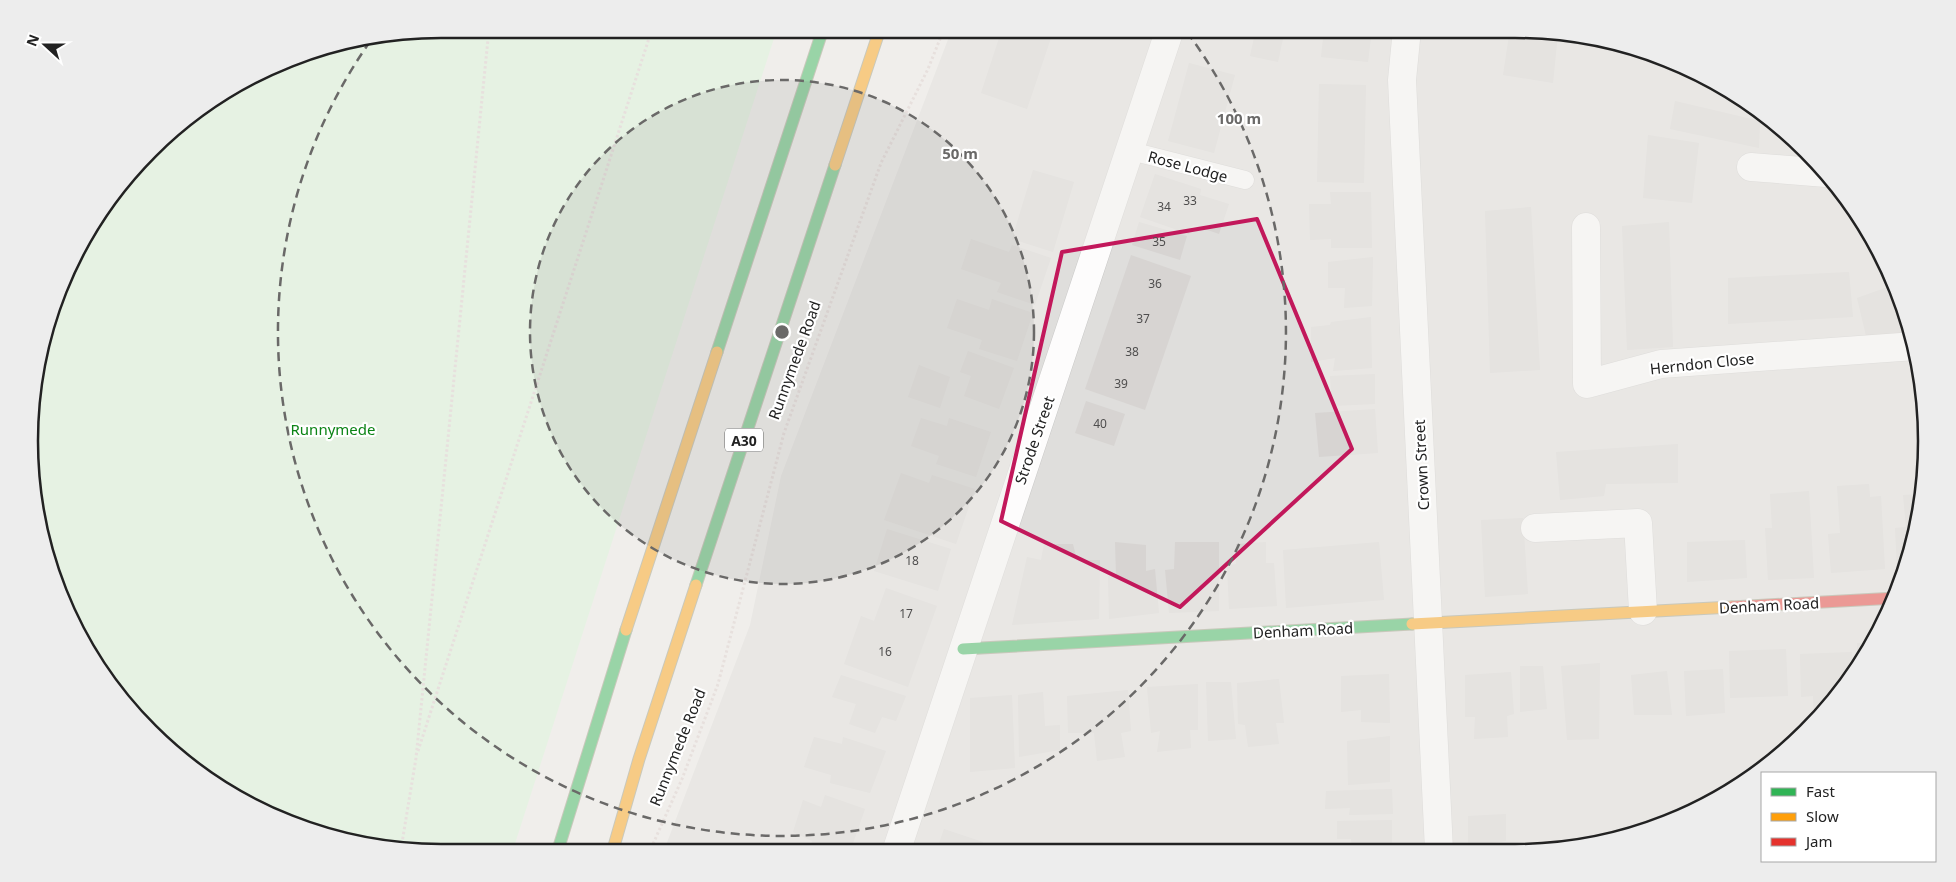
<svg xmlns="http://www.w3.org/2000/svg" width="1956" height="882" font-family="'Noto Sans',sans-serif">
	<rect width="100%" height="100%" fill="#f0eeeb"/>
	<!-- residential -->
	<path fill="#dfdedc" d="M952,29h563l80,8 78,23 71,38 62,51 52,63 38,71 23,77 8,81 -8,80 -23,77 -54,94 -76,76 -93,54 -104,28 -906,3 87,-228 31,-149z"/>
	<!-- park -->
	<path fill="#daf5da" d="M441,29h336l-265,824h-71l-80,-8 -77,-23 -115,-71 -85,-104 -47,-126 -8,-80 8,-80 47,-126 85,-104 66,-47 73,-33z"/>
	<!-- building -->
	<path fill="#d7d4d2" d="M1002,29h52l-27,80 -46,-16z
		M1191,29h27l-2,8z
		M1256,29h29l-7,33 -28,-6z
		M1324,29h48l-4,33 -47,-5z
		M1510,29l48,4 -5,50 -50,-8z
		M1189,63l46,12 -21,78 -46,-12z
		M1319,84l47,1 -2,98 -47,-1z
		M1675,101l85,20 -1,27 -89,-19z
		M1786,133l11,8 2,3 -13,-1z
		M1648,135l51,8 -7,60 -49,-5z
		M1033,170l41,12 -21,70 -41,-13z
		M1155,174l46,15 -1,6 29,9 -10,30 -26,-9 -4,9 -49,-17z
		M1330,192h41l1,56h-41v-9l-21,1 -1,-36h22z
		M1531,207l9,163 -50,3 -5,-162z
		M1139,222l48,14 -7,24 -48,-15z
		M1669,222l4,125 -46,3 -5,-124z
		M971,239l38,13 3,-7 39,13 -16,47 -38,-13 4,-9 -40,-14z
		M1131,255l60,21 -46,134 -60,-21z
		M1373,257l-1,49 -28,2 1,-20h-17v-26z
		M1849,272l4,45 -125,7v-46z
		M1896,284l13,47 -42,9 -10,-42z
		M957,299l32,11 3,-11 41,14 -16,48 -38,-12 3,-9 -35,-12z
		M1371,317l1,51 -39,3 2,-13 -24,4v-35l19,-2 1,-3z
		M968,351l46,17 -15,41 -35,-13 7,-20 -11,-4z
		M919,365l31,12 -10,31 -32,-11z
		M1375,374v30l-43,2 -2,-30z
		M1086,401l39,13 -11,32 -39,-13z
		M1375,409l3,44 -59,4 -4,-44z
		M921,418l26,8 2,-8 42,14 -15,45 -40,-13 3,-8 -28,-10z
		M1678,444v39l-72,1 -2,12 -44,4 -4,-48z
		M901,473l28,10 3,-8 43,14 -19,55 -72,-24z
		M1869,484l1,13 11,-1 4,73 -54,4 -3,-39 12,-1 -3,-47z
		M1809,491l5,87 -46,2 -3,-52h7l-2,-34z
		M1922,494l-3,27 -14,47h-8l-2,-40 11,-1 -3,-32z
		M1523,518l5,76 -43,3 -4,-77z
		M887,529l64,20 -13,42 -64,-20z
		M1745,540l2,38 -60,4v-40z
		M1115,542l31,3v26l9,-2 4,44 -50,6 -1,-43h8z
		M1175,542h44v69l-50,2 -4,-43 9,-1z
		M1266,542v21h8l3,43 -48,3 -2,-43 9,-2v-20z
		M1379,542l5,58 -98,8 -3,-58z
		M1044,544h29l4,16h23l-1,59 -87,6 15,-68 14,3z
		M886,588l51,18 -29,81 -64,-23 17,-48 13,5z
		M1857,643h14l-14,23z
		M1786,649l2,47 -58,2 -1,-47z
		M1852,652l1,22 -11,18 -28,26 -1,-22 -12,1 -1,-43z
		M1600,663l-1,76 -32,1 -6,-74z
		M1520,666h23l4,43 -27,3z
		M1723,669l2,44 -39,3 -2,-45z
		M1667,671l5,44h-38l-3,-40z
		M1511,672l3,42 -7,2 1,21 -34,2 1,-22h-10v-42z
		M1389,674l1,49 -29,-1v-12l-20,2v-36z
		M841,675l65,21 -10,25 -14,-4 -7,16 -26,-9 7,-20 -24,-7z
		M1279,679l5,44h-8l3,21 -31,3 -3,-22 -7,-1 -1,-41z
		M1206,682h25l5,57 -28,2z
		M1198,684v46h-8l1,18 -34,4 3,-21 -9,2 -4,-46z
		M1128,690l3,41 -10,2 4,24 -28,4 -3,-28h-26l-1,-37z
		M1043,692l2,34 15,-1v25l-41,7 -1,-62z
		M1012,695l3,73 -45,4v-74z
		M1390,736v46l-42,3 -1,-44z
		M814,737l28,7 1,-7 43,14 -16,42 -40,-10 1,-8 -27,-8z
		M1392,789l1,25 -44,1 1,-7 -25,1 1,-18z
		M825,795l40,14 -15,43h-40l2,-11 -19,-9 10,-32 18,7z
		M1506,814v27l-38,5v-30z
		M1392,820v26l-40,2 -1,-9h-14v-18z
		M944,829l39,13 -2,8 4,2h-49z"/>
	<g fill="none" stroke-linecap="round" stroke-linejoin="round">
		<defs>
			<path id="lane" d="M1131,151l114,29"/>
			<path id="street" d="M1407,29l-5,51 37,770
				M1751,167l75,6
				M1586,227l1,157 74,-20 254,-18
				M1535,528l103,-5 5,88
				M896,852l274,-823"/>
			<path id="fast" d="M717,352l106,-323
				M696,585l139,-420
				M963,649l449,-25
				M557,853l69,-223"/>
			<path id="slow" d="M835,165l45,-136
				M1412,624l320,-17
				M626,630l91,-278
				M612,853l27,-94 57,-174"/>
			<path id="jam" d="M1732,607l164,-9"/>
		</defs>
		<!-- lane casing -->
		<use href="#lane" stroke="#c9c8c7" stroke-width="19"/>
		<!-- street casing -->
		<use href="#street" stroke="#c9c8c7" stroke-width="29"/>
		<!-- fast casing -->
		<use href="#fast" stroke="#999a82" stroke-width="13"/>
		<!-- slow casing -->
		<use href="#slow" stroke="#999a82" stroke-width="13"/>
		<!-- jam casing -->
		<use href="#jam" stroke="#999a82" stroke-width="13"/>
		<!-- path -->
		<path stroke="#dccecd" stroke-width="3" stroke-dasharray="2.5 2.5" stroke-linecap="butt" d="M418,751l234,-722
			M401,849l15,-91 73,-729
			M649,853l33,-74 36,-95 66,-251 97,-270 47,-94 16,-40"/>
		<!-- lane -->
		<use href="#lane" stroke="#fdfcfc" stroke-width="18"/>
		<!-- street -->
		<use href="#street" stroke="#fdfcfc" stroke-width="28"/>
		<!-- fast -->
		<use href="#fast" stroke="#30b455" stroke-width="11"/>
		<!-- slow -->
		<use href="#slow" stroke="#ff9f0a" stroke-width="11"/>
		<!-- jam -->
		<use href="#jam" stroke="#e5322d" stroke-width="11"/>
	</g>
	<!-- marked area -->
	<path d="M0 0H1956V882H0ZM1257,219l95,230 -172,158 -179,-86 61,-269z" fill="#f0eeeb" fill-opacity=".55" fill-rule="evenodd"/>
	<path fill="none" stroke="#c2185b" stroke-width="4" stroke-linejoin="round" d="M1257,219l95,230 -172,158 -179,-86 61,-269z"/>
	<!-- distance rings -->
	<circle cx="782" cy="332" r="252" fill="#6a6968" fill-opacity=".12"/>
	<g fill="none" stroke="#6a6968" stroke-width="2.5" stroke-dasharray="9 6">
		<circle cx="782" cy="332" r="252"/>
		<path d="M1187 32A504 504 0 1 1 369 43"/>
	</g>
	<g text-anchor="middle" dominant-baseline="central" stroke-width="4.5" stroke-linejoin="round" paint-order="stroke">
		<!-- number labels -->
		<g font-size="12" fill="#4f4e4e">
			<text x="1190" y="200">33</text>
			<text x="1164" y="206">34</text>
			<text x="1159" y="241">35</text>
			<text x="1155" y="283">36</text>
			<text x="1143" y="318">37</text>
			<text x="1132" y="351">38</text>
			<text x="1121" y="383">39</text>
			<text x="1100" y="423">40</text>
			<text x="912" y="560">18</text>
			<text x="906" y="613">17</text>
			<text x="885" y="651">16</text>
		</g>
		<!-- shield labels -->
		<rect fill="#fff" stroke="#646464" stroke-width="1" x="725" y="428.5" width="38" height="23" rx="4"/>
		<g font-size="14" font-weight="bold" fill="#222">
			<text x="744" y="440">A30</text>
		</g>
		<!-- street labels -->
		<g font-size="15" fill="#222" stroke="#fff">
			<text transform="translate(1188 166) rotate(15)">Rose Lodge</text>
			<text transform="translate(794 360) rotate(-70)">Runnymede Road</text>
			<text transform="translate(1702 363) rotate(-6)">Herndon Close</text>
			<text transform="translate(1034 440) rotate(-71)">Strode Street</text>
			<text transform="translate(1421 465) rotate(-93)">Crown Street</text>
			<text transform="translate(1769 605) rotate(-3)">Denham Road</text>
			<text transform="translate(1303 630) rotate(-3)">Denham Road</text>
			<text transform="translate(677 747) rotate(-68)">Runnymede Road</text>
		</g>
		<!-- park labels -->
		<g font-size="15" fill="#0c8416" stroke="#fff">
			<text x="333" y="429">Runnymede</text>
		</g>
	</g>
	<!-- crop -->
	<path d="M0 0H1956V882H0ZM441 38H1515A403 403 0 0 1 1918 441V441A403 403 0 0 1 1515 844H441A403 403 0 0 1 38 441V441A403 403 0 0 1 441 38Z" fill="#ededed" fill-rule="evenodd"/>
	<path fill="none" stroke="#222" stroke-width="2.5" d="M441 38H1515A403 403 0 0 1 1918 441V441A403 403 0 0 1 1515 844H441A403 403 0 0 1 38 441V441A403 403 0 0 1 441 38Z"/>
	<circle cx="782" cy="332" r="8" fill="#6a6968" stroke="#fff" stroke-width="2.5"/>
	<g font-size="15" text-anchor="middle" font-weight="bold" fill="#6a6968" stroke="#fff" stroke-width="4.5" stroke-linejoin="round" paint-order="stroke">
		<text x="1239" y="124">100 m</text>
		<text x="960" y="159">50 m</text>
	</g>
	<!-- legend -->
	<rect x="1761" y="772" width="175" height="90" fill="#ffffff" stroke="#a7a7a7"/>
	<rect x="1771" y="788" width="25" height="8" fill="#30b455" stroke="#a7a7a7"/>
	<text x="1806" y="797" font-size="15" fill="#222222">Fast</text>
	<rect x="1771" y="813" width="25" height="8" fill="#ff9f0a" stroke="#a7a7a7"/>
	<text x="1806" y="822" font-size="15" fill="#222222">Slow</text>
	<rect x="1771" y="838" width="25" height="8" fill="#e5322d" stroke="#a7a7a7"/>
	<text x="1806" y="847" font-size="15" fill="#222222">Jam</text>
	<!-- north arrow -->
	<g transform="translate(45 45) rotate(291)" stroke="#ffffff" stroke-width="4" paint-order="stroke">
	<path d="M0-4L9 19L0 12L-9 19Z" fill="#222222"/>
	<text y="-8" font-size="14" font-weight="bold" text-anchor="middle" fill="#222222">N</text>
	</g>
</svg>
